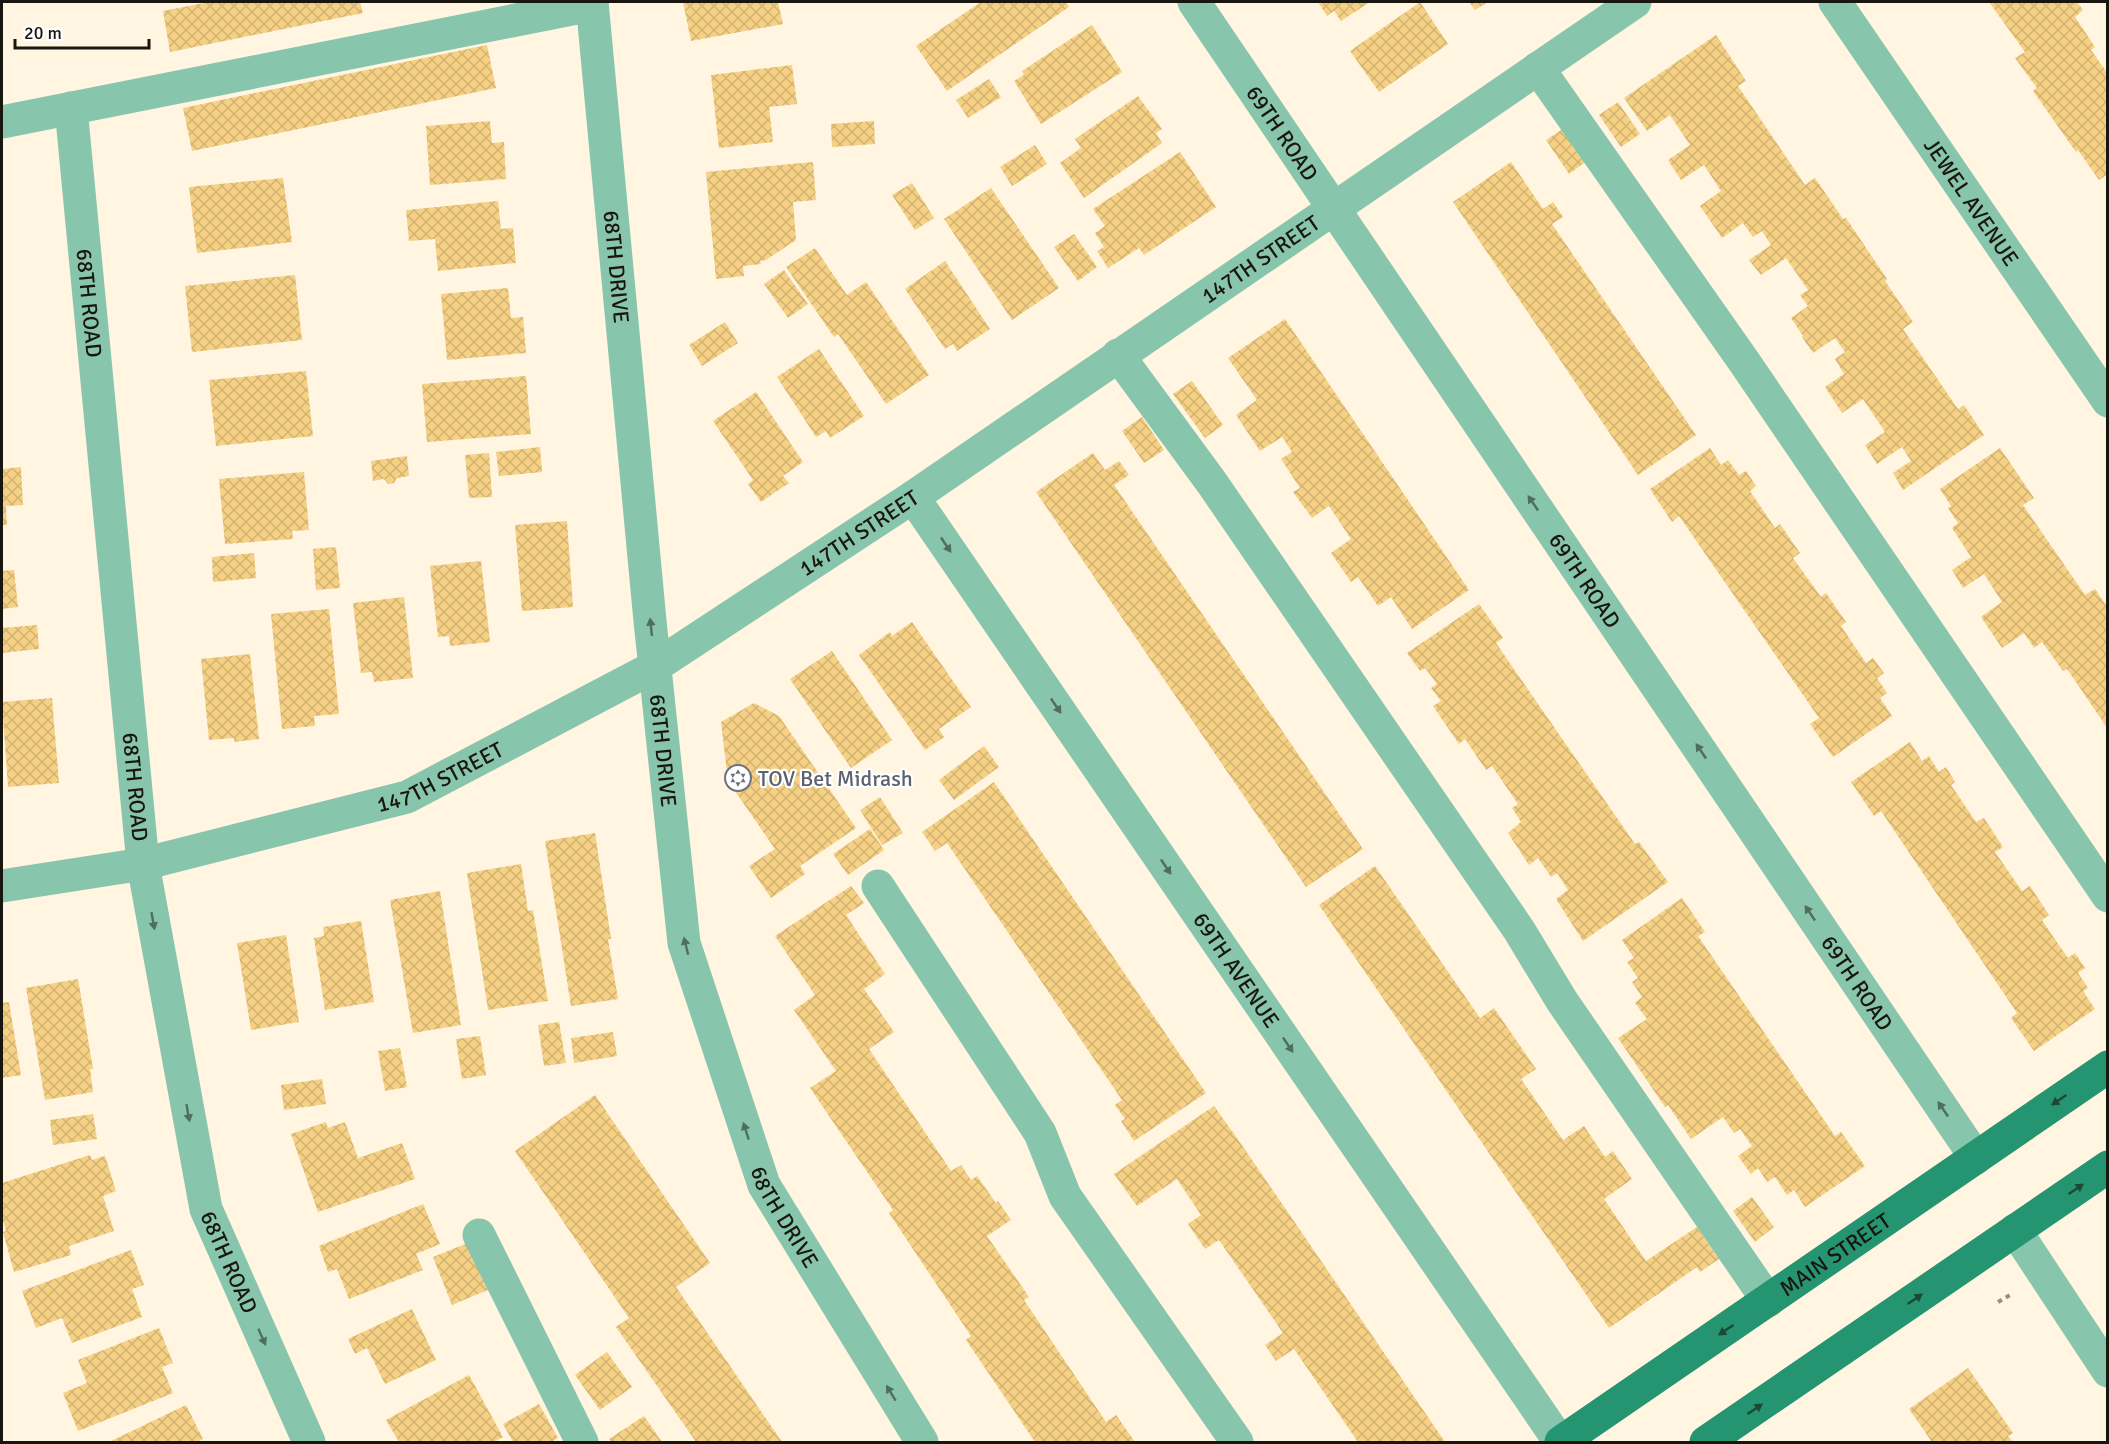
<svg xmlns="http://www.w3.org/2000/svg" width="2109" height="1444" font-family="Signika,sans-serif">
	<defs>
		<pattern id="building-cross-hatch" width="8" height="8" patternUnits="userSpaceOnUse" patternTransform="scale(1.5)"><rect width="8" height="8" fill="#f6d185"/><path d="M0 0l8 8M0 8l8-8" fill="none" stroke="#d2b372"/></pattern>
	</defs>
	<rect width="100%" height="100%" fill="#fff5e1"/>
	<!-- building -->
	<path fill="url(#building-cross-hatch)" d="M209,2h151l3,11 -193,39 -7,-41z
		M683,2h95l5,22 -92,17z
		M981,2h85l3,5 -122,84 -31,-45z
		M1318,2h52l-29,19 -7,-10 -7,5z
		M1420,2l28,42 -69,48 -29,-41z
		M1469,2h19l-13,8z
		M1989,2h88l6,8 -8,7 20,30 -4,3 17,24v100l-9,6 -21,-30 -2,2 -43,-61 4,-3 -22,-30 10,-6z
		M1092,25l30,47 -81,52 -27,-43 10,-6 -2,-4z
		M1716,35l30,46 -8,5 67,99 10,-7 28,41 3,-1 41,61 -2,2 28,41 -10,7 55,80 6,-4 20,30 -81,55 -10,-17 18,-12 -9,-14 -25,17 -12,-19 20,-13 -22,-33 -21,14 -17,-26 19,-13 -9,-15 10,-7 -10,-14 -22,15 -11,-16 1,-1 -12,-18 17,-12 -8,-11 8,-5 -22,-32 -25,17 -12,-15 22,-15 -9,-14 -9,6 -10,-14 -21,15 -22,-32 21,-15 -17,-26 -23,15 -13,-20 22,-15 -20,-30 -23,16 -23,-33z
		M487,45l9,43 -304,63 -9,-43z
		M792,65l5,39 -28,3 4,35 -54,6 -8,-73z
		M989,79l12,18 -33,21 -12,-18z
		M1138,96l24,33 -6,4 6,10 -78,55 -24,-35 21,-15 -6,-9z
		M1618,102l22,32 -19,13 -22,-32z
		M490,121l2,22 12,-1 2,37 -76,6 -4,-59z
		M874,121l1,23 -43,3 -1,-23z
		M1564,128l23,33 -18,13 -23,-34z
		M1035,145l12,19 -35,22 -12,-19z
		M1180,152l36,55 -72,48 -5,-7 -31,20 -11,-17 7,-4 -9,-14 10,-7 -12,-17z
		M813,162l3,38 -23,2 3,38 -30,20 -6,1 1,3 -18,2 1,10 -28,3 -10,-107z
		M1511,162l32,47 10,-7 10,15 -11,7 144,211 -58,40 -185,-273z
		M283,178l9,64 -95,11 -8,-66z
		M912,183l22,35 -19,12 -23,-35z
		M991,188l68,100 -47,32 -68,-101z
		M498,201l3,28 12,-1 3,35 -78,8 -3,-32 -26,2 -3,-31z
		M1074,234l23,33 -19,14 -24,-34z
		M815,248l32,47 19,-13 63,93 -43,29 -48,-70 -4,3 -48,-70z
		M945,261l45,68 -33,22 -4,-7 -8,5 -40,-60z
		M784,270l24,34 -20,14 -24,-34z
		M295,275l7,65 -110,12 -7,-66z
		M508,288l3,30 12,-1 3,36 -79,7 -6,-66z
		M1285,319l184,271 -57,39 -21,-32 -13,9 -20,-29 -7,5 -20,-29 20,-14 -22,-33 -17,12 -19,-26 7,-4 -19,-29 11,-7 -10,-15 -22,14 -24,-36 21,-15 -29,-42z
		M725,322l13,21 -36,23 -13,-21z
		M819,349l45,67 -34,22 -4,-7 -10,6 -39,-60z
		M306,371l7,65 -97,10 -7,-66z
		M526,376l5,58 -104,8 -5,-58z
		M1192,381l31,44 -18,13 -32,-44z
		M756,392l47,70 -20,14 6,7 -28,19 -13,-18 5,-4 -40,-59z
		M1142,417l22,33 -20,13 -22,-32z
		M540,447l2,25 -43,4 -3,-24z
		M1710,448l11,17 7,-5 11,15 7,-4 10,15 -6,5 25,37 5,-4 20,29 -7,5 28,39 5,-4 20,29 -5,4 25,37 7,-5 11,15 -7,5 10,15 -7,5 12,18 -59,41 -23,-33 9,-6 -140,-202 -7,6 -22,-33z
		M2000,448l34,50 -11,7 62,90 10,-6 13,19v121l-41,-60 -4,2 -21,-29 -8,6 -10,-15 -22,15 -21,-31 21,-15 -18,-28 -21,14 -11,-18 19,-13 -19,-29 6,-5 -10,-15 3,-2 -11,-17z
		M489,453l3,44 -23,1 -4,-43z
		M1093,453l12,17 14,-9 10,14 -15,10 249,364 -57,38 -270,-395z
		M407,456l2,20 -12,2 -3,5 -6,1 -4,-5 -11,2 -2,-20z
		M21,467l2,38 -17,1 1,19h-5v-56z
		M304,472l5,58 -17,1 1,8 -68,5 -6,-65z
		M567,521l6,86 -51,4 -7,-86z
		M336,547l4,41 -24,2 -3,-41z
		M254,553l2,25 -43,4 -1,-25z
		M481,561l9,81 -40,4 -1,-10 -11,1 -8,-71z
		M14,570l4,37 -16,2v-38z
		M404,597l9,81 -39,4 -2,-10 -11,1 -8,-70z
		M1479,604l24,34 -7,5 22,32 117,169 4,-2 29,40 -85,59 -27,-42 12,-9 -11,-17 -6,4 -13,-19 -9,7 -21,-32 13,-11 -9,-14 6,-4 -26,-38 -6,4 -21,-31 -6,5 -26,-38 8,-5 -10,-13 6,-4 -12,-16 -5,3 -13,-18z
		M329,609l10,105 -25,2 1,10 -33,3 -11,-115z
		M912,622l59,85 -32,22 5,8 -19,13 -66,-95 31,-23 2,4z
		M37,625l2,24 -37,4v-25z
		M832,651l60,89 -41,28 -61,-89z
		M250,654l9,85 -25,3v-4l-25,2 -8,-81z
		M52,698l7,85 -51,4 -6,-85z
		M754,703l25,13 77,112 -56,38 5,8 -34,24 -22,-32 26,-17 -47,-68 -7,-59z
		M1910,742l12,19 7,-5 10,16 7,-5 9,15 -4,3 25,37 8,-4 19,29 -8,5 27,39 8,-5 19,29 -7,5 12,18 14,20 7,-5 10,15 -7,5 10,15 -5,3 12,18 -61,42 -23,-33 6,-5 -136,-202 -7,5 -23,-34z
		M984,746l15,21 -45,33 -15,-20z
		M994,782l212,311 -72,48 -13,-20 4,-2 -10,-14 7,-5 -175,-257 -12,8 -13,-19z
		M880,797l23,36 -21,12 -22,-35z
		M870,829l14,21 -36,25 -15,-21z
		M595,833l16,106h-3l10,60 -47,7 -26,-165z
		M521,864l7,47 5,-1 15,91 -60,9 -21,-137z
		M1375,866l105,152 14,-10 42,61 -15,10 42,61 21,-14 21,31 8,-6 19,28 -28,20 42,62 51,-34 22,32 -19,13 -3,-5 -88,61 -290,-423z
		M851,886l13,17 -18,12 39,59 -21,15 30,43 -25,17 82,122 10,-6 10,15 6,-4 19,27 2,-2 13,19 -24,16 42,61 -5,3 82,122 10,-7 19,27h-100l-69,-102 5,-4 -82,-123 4,-3 -83,-122 26,-17 -42,-61 21,-15 -40,-59z
		M440,891l21,134 -48,8 -23,-133z
		M1682,898l23,34 -7,4 137,200 6,-4 24,34 -60,41 -11,-17 -7,5 -12,-18 -8,5 -9,-14 -7,6 -13,-18 14,-10 -12,-17 -6,4 -11,-16 -32,22 -23,-34 -3,2 -47,-69 29,-19 -12,-16 7,-6 -10,-15 6,-4 -11,-16 7,-4 -12,-18z
		M361,921l13,81 -49,8 -11,-72 10,-2 -1,-9z
		M286,935l13,87 -48,8 -14,-87z
		M78,979l15,90h-3l3,23 -48,8 -19,-112z
		M9,1002l12,73 -19,3v-75z
		M559,1022l7,41 -22,3 -6,-41z
		M613,1032l4,24 -43,7 -3,-25z
		M480,1036l6,39 -24,4 -6,-40z
		M400,1048l7,39 -22,4 -7,-40z
		M322,1079l4,25 -42,6 -3,-25z
		M595,1095l115,168 -34,24 106,155h-86l-80,-115 13,-9 -114,-167z
		M1214,1106l23,32 208,304h-87l-64,-93 -18,12 -11,-16 18,-12 -64,-93 -14,9 -17,-25 13,-9 -24,-36 -40,27 -23,-32z
		M93,1114l4,25 -44,6 -3,-25z
		M326,1122l2,6 17,-6 13,36 44,-15 13,36 -97,33 -27,-78z
		M90,1155l2,5 13,-4 11,35 -13,5 11,35 -45,15 2,9 -57,17 -11,-40 3,-1 -4,-14v-34z
		M1752,1197l22,30 -19,15 -22,-31z
		M423,1204l17,40 -24,10 7,16 -74,29 -12,-30 -9,3 -9,-26z
		M470,1242l20,47 -38,16 -19,-48z
		M131,1250l13,35 -12,4 10,28 -70,26 -10,-25 -26,10 -14,-37z
		M412,1309l24,51 -51,24 -18,-36 -12,6 -7,-15z
		M159,1328l14,35 -11,4 11,26 -95,38 -15,-38 24,-10 -9,-23z
		M607,1352l25,35 -32,23 -25,-35z
		M1968,1368l45,65 -5,3 5,6h-81l-23,-33z
		M469,1375l34,62 -9,5h-95l-13,-22z
		M539,1404l19,34 -7,4h-38l-10,-18z
		M186,1405l17,34 -6,3h-88z
		M644,1416l18,26h-50l-3,-3z"/>
	<g fill="none" stroke-linecap="round" stroke-linejoin="round">
		<!-- path -->
		<path stroke="#979082" stroke-width="4" stroke-dasharray="4.5 4.5" stroke-linecap="butt" d="M1998,1302l12,-7"/>
		<!-- minor -->
		<g stroke="#87c5ac" stroke-width="33">
			<path id="s1" d="M592,2l58,619 34,322 80,242 158,257"/>
			<path id="s2" d="M1194,2l782,1156"/>
			<path id="s3" d="M1835,2l273,399"/>
			<path d="M1538,68l207,295 363,533"/>
			<path id="s4" d="M71,108l72,756 63,345 103,233"/>
			<path d="M2,122l590,-117"/>
			<path d="M1118,355l94,128 307,447 43,71 206,300"/>
			<path id="s5" d="M913,497l647,945"/>
			<path id="s6" d="M2,886l141,-22 264,-67 247,-130 259,-170 722,-495"/>
			<path d="M878,886l162,247 25,63 172,246"/>
			<path d="M2015,1230l93,141"/>
			<path d="M479,1235l103,207"/>
		</g>
		<!-- major -->
		<g stroke="#259471" stroke-width="33">
			<path id="s7" d="M1561,1442l547,-375"/>
			<path d="M1706,1442l402,-275"/>
		</g>
	</g>
	<!-- one-way arrows -->
	<defs><path id="oneway-solid" d="M-6-.8H1V-3.2L6.5 0L1 3.2V.8H-6Z" transform="scale(1.5)"/></defs>
	<g fill="#506e5e">
		<use href="#oneway-solid" transform="translate(1533 503) rotate(-124)"/>
		<use href="#oneway-solid" transform="translate(946 545) rotate(56)"/>
		<use href="#oneway-solid" transform="translate(651 627) rotate(-96)"/>
		<use href="#oneway-solid" transform="translate(1056 706) rotate(56)"/>
		<use href="#oneway-solid" transform="translate(1701 751) rotate(-124)"/>
		<use href="#oneway-solid" transform="translate(1166 867) rotate(56)"/>
		<use href="#oneway-solid" transform="translate(1810 913) rotate(-124)"/>
		<use href="#oneway-solid" transform="translate(153 921) rotate(80)"/>
		<use href="#oneway-solid" transform="translate(686 946) rotate(-104)"/>
		<use href="#oneway-solid" transform="translate(1288 1045) rotate(56)"/>
		<use href="#oneway-solid" transform="translate(1943 1109) rotate(-124)"/>
		<use href="#oneway-solid" transform="translate(188 1113) rotate(80)"/>
		<use href="#oneway-solid" transform="translate(746 1131) rotate(-108)"/>
		<use href="#oneway-solid" transform="translate(262 1337) rotate(66)"/>
		<use href="#oneway-solid" transform="translate(891 1393) rotate(-121)"/>
	</g>
	<g fill="#1e4836">
		<use href="#oneway-solid" transform="translate(2059 1100) rotate(146)"/>
		<use href="#oneway-solid" transform="translate(2076 1189) rotate(-34)"/>
		<use href="#oneway-solid" transform="translate(1915 1299) rotate(-34)"/>
		<use href="#oneway-solid" transform="translate(1726 1330) rotate(146)"/>
		<use href="#oneway-solid" transform="translate(1755 1409) rotate(-34)"/>
	</g>
	<!-- icons -->
	<defs>
		<symbol id="synagogue-ring" viewBox="-11 -11 22 22"><circle r="9.5" fill="#fff" stroke="#6b7280" stroke-width="1.5"/><path d="M0-6.5L5.6 3.2H-5.6ZM0 6.5L5.6-3.2H-5.6Z" fill="#6b7280"/></symbol>
	</defs>
	<g fill-rule="evenodd">
		<use href="#synagogue-ring" x="723" y="763" width="30" height="30"/>
	</g>
	<g text-anchor="middle" dominant-baseline="central" stroke-width="4.5" stroke-linejoin="round" paint-order="stroke">
		<!-- street labels -->
		<g font-size="22" fill="#19160f" stroke="#fff">
			<text stroke="none"><textPath href="#s2" startOffset="158">69TH ROAD</textPath></text>
			<text stroke="none"><textPath href="#s3" startOffset="242">JEWEL AVENUE</textPath></text>
			<text stroke="none"><textPath href="#s6" startOffset="1425">147TH STREET</textPath></text>
			<text stroke="none"><textPath href="#s1" startOffset="266">68TH DRIVE</textPath></text>
			<text stroke="none"><textPath href="#s4" startOffset="196">68TH ROAD</textPath></text>
			<text stroke="none"><textPath href="#s6" startOffset="939">147TH STREET</textPath></text>
			<text stroke="none"><textPath href="#s2" startOffset="698">69TH ROAD</textPath></text>
			<text stroke="none"><textPath href="#s1" startOffset="752">68TH DRIVE</textPath></text>
			<text stroke="none"><textPath href="#s6" startOffset="453">147TH STREET</textPath></text>
			<text stroke="none"><textPath href="#s4" startOffset="682">68TH ROAD</textPath></text>
			<text stroke="none"><textPath href="#s5" startOffset="573">69TH AVENUE</textPath></text>
			<text stroke="none"><textPath href="#s2" startOffset="1184">69TH ROAD</textPath></text>
			<text stroke="none"><textPath href="#s1" startOffset="1238">68TH DRIVE</textPath></text>
			<text stroke="none"><textPath href="#s7" startOffset="332">MAIN STREET</textPath></text>
			<text stroke="none"><textPath href="#s4" startOffset="1168">68TH ROAD</textPath></text>
		</g>
		<!-- worship labels -->
		<g font-size="22" fill="#5b616d" stroke="#fff" text-anchor="start">
			<text x="758" y="778">TOV Bet Midrash</text>
		</g>
	</g>
	<!-- border -->
	<rect width="2109" height="1444" fill="none" stroke="#19160f" stroke-width="6"/>
	<!-- scale -->
	<path d="M15 39v9h134v-9" fill="none" stroke="#19160f" stroke-width="3"/>
	<text x="24" y="39" font-size="18" fill="#19160f" stroke="#ffffff" stroke-width="4.5" paint-order="stroke">20 m</text>
</svg>
